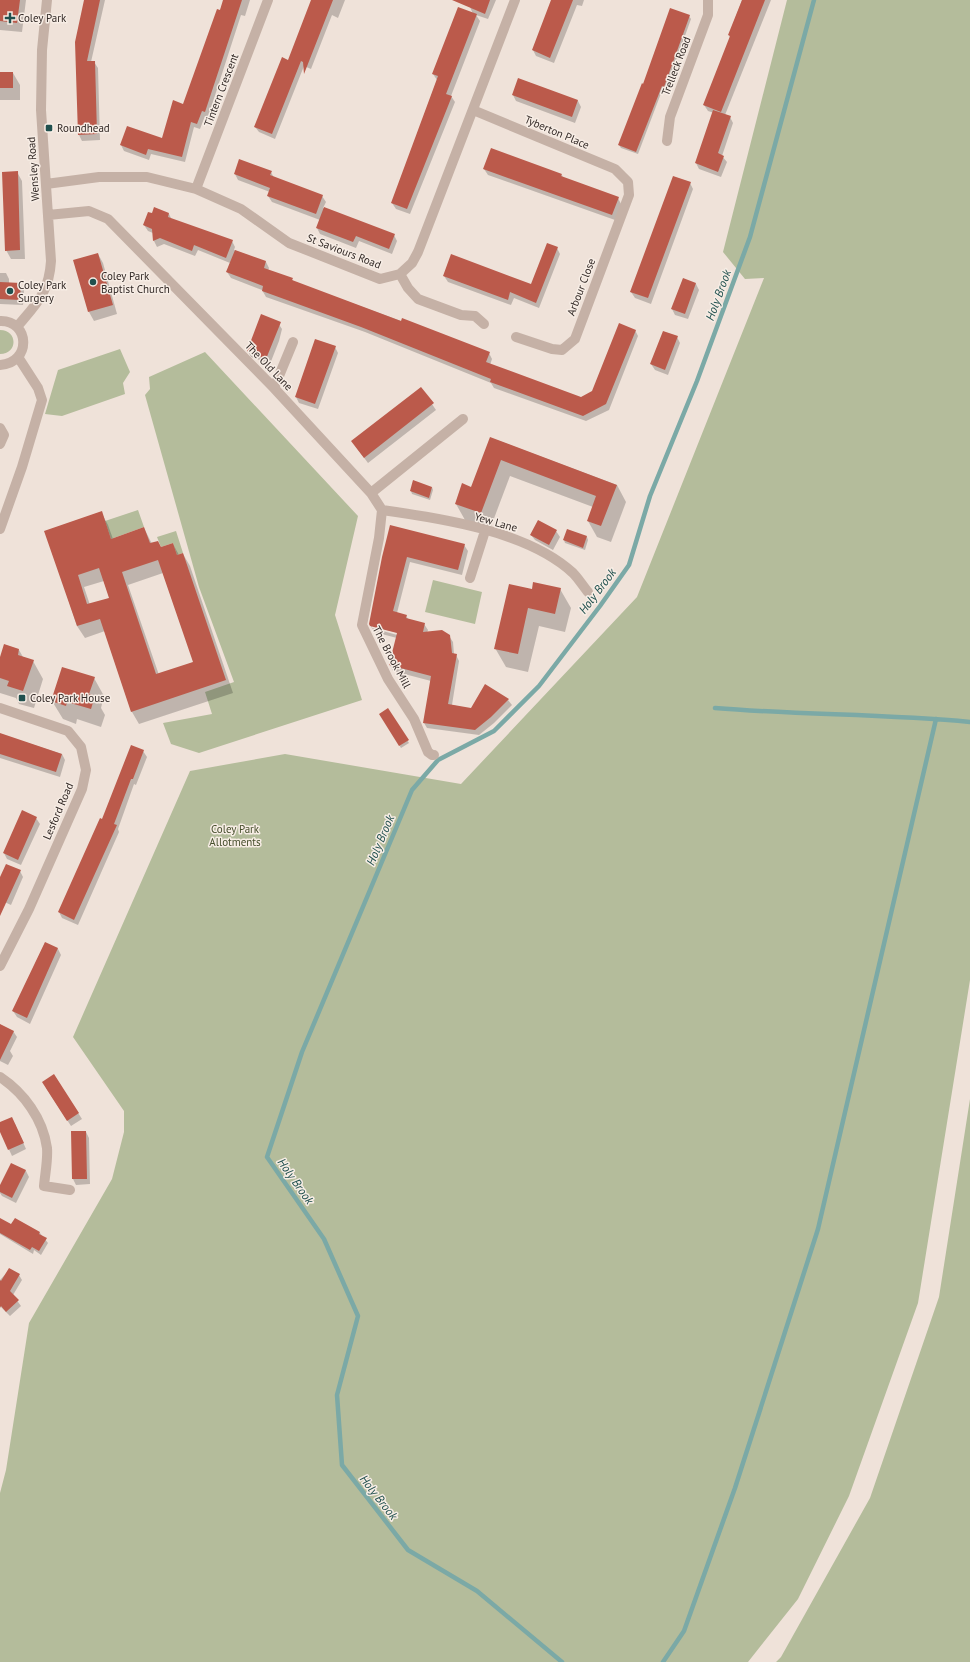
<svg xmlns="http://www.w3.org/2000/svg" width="970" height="1662" font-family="'PT Sans',sans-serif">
	<rect width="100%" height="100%" fill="#efe2d9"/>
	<!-- green -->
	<path fill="#b4bc9b" d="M787,0h183v980l-52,323 -69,193 -51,103 -50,63h-748v-169l6,-23 23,-147 83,-144 12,-47v-21l-51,-74 117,-266 95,-17 176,30 176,-187 127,-319 -19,1 -22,-27z
		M0,330c18,0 18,24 0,24z
		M120,349l10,23 -7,11 2,11 -63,22 -17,-2 13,-44z
		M205,352l153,164 -23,99 27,85 -163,53 -28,-9 -8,-21 49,-9 -7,-22 29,-10 -35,-95 -54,-192 5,-6 -1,-12z
		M138,510l6,17 -33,12 -6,-18z
		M176,531l7,22 -6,2 -4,-12 -12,4 -4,-10z
		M433,580l49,12 -7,32 -50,-12z
		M970,1099v563h-194l5,-5 89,-159 69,-201z"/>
	<!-- shadow -->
	<path fill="#0003" fill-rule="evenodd" d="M0,0h26l-4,32 -22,-2z
		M85,0h20l-14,62h3l4,6 2,72 -18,1 -3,-6z
		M224,0h26l-5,16 -4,-1 -33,102 -3,-1 -5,13 -6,-2 -9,35 -34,-8 -2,6 -25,-9 -3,-6 41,-5 22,-35z
		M320,0h25l-7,18 -6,-3 -21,54 -7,-3 -29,73 -16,-7 -4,-5z
		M472,0h24l-8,19 -12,-4 4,6 -29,75 4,6 -45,112 -14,-5 -4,-6 45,-123 -4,-6 40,-60 -3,-7z
		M552,0h32l-2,6 -5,-1 -23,58 -18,-7 -3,-6z
		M742,0h29l-46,115 5,2 3,6 -11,33 5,6 -6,15 -22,-8 -3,-6 18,-50 -6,-2 -4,-6 26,-67 -1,-3z
		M689,16l2,3 -25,70 -3,-1 -25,66 -17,-6 -2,-3 25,-60z
		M0,73h13l7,12v15h-20z
		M519,79l59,22 3,6 -6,16 -59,-22 -3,-6z
		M484,169l78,6 1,3 55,20 3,6 -6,16 -127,-45z
		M17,172l5,9 3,78h-14l-5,-9z
		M271,172l3,6 48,18 4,6 -3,6 71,27 3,6 -5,13 -33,-13 -3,7 -36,-14 -3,-6 3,-8 -48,-18 -4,-6 2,-4 -32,-12 -3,-6z
		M690,183l3,6 -42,115 -16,-6 -4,-6z
		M153,214h16l3,6 60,21 3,6 -1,3 32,12 3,6 -1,3 24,8 2,3 195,71 3,6 -2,6 91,33 12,-6 42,-62 3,6 -29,74 -23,11 -92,-33 -3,-5 -126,-51 -99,-35 -4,-7 -31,-12 -4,-6 3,-9 -32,-13 -3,6 -31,-12 -7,3 -3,-6 -1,-8 -5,-2 -4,-6z
		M557,248l3,6 -21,54 -25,-10 -3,7 -63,-23 -4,-6 87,9z
		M98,254l5,9 14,51 -23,7 -5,-9z
		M0,273h6l3,6v4l11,1 4,6 -1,15 -23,-1z
		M683,279l13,5 3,6 -11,29 -13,-4 -3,-6z
		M278,323l4,6 -3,12 -9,23 -19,-7 -3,-6z
		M677,337l3,6 -12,32 -13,-5 -4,-6z
		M335,347l3,6 -20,56 -19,-6 -3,-6z
		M421,388l15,22 -68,53 -12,-16z
		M491,438l126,47 9,17 -15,40 -14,-5 -9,-16 5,-14 -83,-31 -20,53 -25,-9 -9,-16 16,-16z
		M432,487l1,3 -3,10 -18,-6 -1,-3z
		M101,512l7,13 5,14 31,-11 8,16 10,4 11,-4 6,11 4,-1 7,12 43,127 -94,31 -7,-12 -27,-81 -20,7 -8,-12 -31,-95zM163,573l31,89 -35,13 -31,-90zM104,581l6,17 -20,7 -6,-18z
		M539,521l17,10 4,6 -7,13 -18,-10 -4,-5z
		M568,530l19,7 1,3 -3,10 -20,-7 -1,-3z
		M464,545l4,6 -6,24 -52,-13 -13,51 9,3 3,4 15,4 4,6 -1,3 22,3 4,6 1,12 2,1 3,6 -7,44 19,4 37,-9 4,5 -18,18 -15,12 -52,-7 -3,-5 7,-42 -38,-10 -3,-6 7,-27 -23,-6 -4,-8 13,-66zM372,626l30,8 -1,2 -29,-8z
		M560,589l11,19 -6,24 -26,-6 -11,46 -22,-5 -11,-19 37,-58z
		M19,650l4,7 10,4 10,18 -9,29 -15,-4 -3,-6 -16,-5v-33z
		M94,678l10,18 -3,12 4,7 -4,12 -24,-8 -1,5 -13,-5 -11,-18z
		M387,710l22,33 -8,5 -21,-34z
		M0,734l62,20 3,6 -5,17 -60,-19z
		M143,751l4,6 -11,28 -2,-1 -16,45 1,3 -41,93 -16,-7 -3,-6 43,-92z
		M36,818l4,6 -19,41 -14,-6 -3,-6z
		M20,871l3,6 -12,28 -11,-5v-21z
		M45,943l13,6 3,6 -31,69 -13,-7 -4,-6z
		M13,1031l4,6 -7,14 3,5 -5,9 -8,-4v-28z
		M55,1077l27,42 -11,7 -25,-38z
		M0,1123l15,1 11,25 -14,7 -12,-26z
		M86,1132l3,6 1,46 -14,1 -3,-6z
		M12,1164l14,7 3,6 -13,26 -14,-7 -2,-3v-6z
		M0,1219l12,6 28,8 8,10 -7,12 -7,-5 -1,4 -33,-20z
		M10,1269l9,6 3,5 -9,15 8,11 -11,10 -10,-10v-26z"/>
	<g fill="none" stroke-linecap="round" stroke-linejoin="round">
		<!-- stream -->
		<path stroke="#7ba9a6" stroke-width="4.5" d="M715,708c85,7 170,6 255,14
			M562,1662l-85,-71 -69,-41 -66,-85 -5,-70 21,-79 -34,-77 -57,-82 35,-105 110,-262 26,-30 56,-29 45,-45 61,-80 29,-41 21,-69 47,-115 53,-144 64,-237
			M663,1662l21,-31 51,-143 83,-259 118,-510"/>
	</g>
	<!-- building -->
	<path fill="#bb5a4b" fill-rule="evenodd" d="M0,0h20l-3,23 -17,-2z
		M84,0h16l-13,61h8l2,73 -19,1 -3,-93z
		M223,0h19l-37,112 -3,-1 -5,13 -6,-2 -9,35 -34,-8 -2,6 -26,-10 7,-19 35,12 11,-38 10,4 34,-95 3,1z
		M311,0h22l-29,74 -1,-12 -2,-1 -29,73 -18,-7 28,-70 6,3z
		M452,0h38l-5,14z
		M551,0h22l-23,58 -18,-8z
		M742,0h23l-44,112 -18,-7 27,-69 -2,-1z
		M458,7l19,7 -31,80 6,2 -45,113 -16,-6 47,-127 -6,-2z
		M670,8l20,7 -26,72 -2,-1 -26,66 -18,-7 24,-62 1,1z
		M0,72h13v16h-13z
		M518,78l60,22 -6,17 -60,-22z
		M713,110l18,6 -13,37 6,3 -6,16 -23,-9z
		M491,148l71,26 -1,2 58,21 -7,18 -129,-46z
		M239,159l33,12 -2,4 53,20 -7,19 -49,-18 3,-8 -36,-14z
		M18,171l2,79 -15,1 -3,-79z
		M673,176l18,6 -43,116 -18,-6z
		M154,207l15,6 -1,4 65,23 -7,18 -32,-13 -2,6 -32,-13 -7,3 -1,-12 -9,-4 5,-13 4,1z
		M324,207l71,27 -6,15 -33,-13 -3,6 -37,-14z
		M547,243l11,4 -22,56 -26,-11 -2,8 -65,-24 8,-22 80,30z
		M235,250l31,11 -2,7 29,10 -1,2 109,41 1,-3 88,34 -4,10 95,35 11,-6 27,-68 17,7 -30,74 -23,12 -93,-34 1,-3 -130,-52 -99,-36 1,-5 -37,-14z
		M98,253l15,52 -25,7 -15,-52z
		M683,278l13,5 -11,31 -14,-5z
		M0,282l21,1 -1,17 -20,-1z
		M261,314l20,8 -15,37 -19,-8z
		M663,331l15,5 -13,34 -15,-6z
		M315,339l21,7 -21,58 -20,-7z
		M421,387l13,16 -70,55 -13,-17z
		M490,437l127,48 -16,41 -14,-5 9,-25 -95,-36 -20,53 -26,-9 7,-21 9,4z
		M413,480l19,7 -3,11 -19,-7z
		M102,511l9,28 33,-12 6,16 8,-2 3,6 12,-4 4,12 6,-2 43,127 -95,32 -31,-93 -23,7 -33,-95zM158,560l35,102 -37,12 -34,-102zM99,568l10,30 -22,6 -9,-29z
		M538,520l19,10 -8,15 -19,-10z
		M390,525l75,19 -7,26 -51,-13 -14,54 14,4 -1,3 19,5 -2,9 19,-2 8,5 2,18 5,1 -9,50 23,4 14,-24 24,15 -18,18 -16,13 -52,-7 8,-47 -42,-11 8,-32 -27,-7 -1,-2 13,-67z
		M567,529l20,7 -4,12 -20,-8z
		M533,582l28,6 -6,26 -27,-6 -10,46 -24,-5 15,-65 23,5z
		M4,644l15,5 -1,6 16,5 -11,31 -16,-5 2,-5 -9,-3v-21z
		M62,667l33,10 -6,17 6,2 -4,13 -24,-7 -1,4 -15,-5z
		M388,708l21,32 -10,6 -20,-32z
		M0,733l62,21 -6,18 -56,-18z
		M131,745l13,5 -11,29h-2l-17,45 3,1 -43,95 -16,-8 42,-94 2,1z
		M22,810l15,7 -19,43 -15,-7z
		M6,864l15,6 -21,46v-39z
		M45,942l13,6 -31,70 -15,-7z
		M0,1024l14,7 -14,29z
		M54,1074l25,39 -12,8 -25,-39z
		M12,1117l12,26 -16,7 -8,-18v-10z
		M71,1131h15l1,48h-15z
		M11,1163l15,7 -14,28 -12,-6v-7z
		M0,1218l11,6 4,-6 25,14 -1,2 8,4 -8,13 -7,-4 -2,3 -30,-17z
		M9,1268l11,6 -10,17 9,9 -13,12 -5,-6 -1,2v-28l1,1z"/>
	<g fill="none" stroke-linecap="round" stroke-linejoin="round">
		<!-- minor -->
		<path stroke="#c5b1a6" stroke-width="10" d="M473,110l142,59 13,13 1,13 -54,144 -13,11 -10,-1 -36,-12
			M667,141l3,-24 38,-102v-15
			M46,184l53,-7h48l49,12 45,20 48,34 91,36 20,-5 12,-11 6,-11 97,-252
			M196,189l72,-189
			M48,215l41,-4 19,8 166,169 97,105 92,-74
			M400,274l8,14 10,11 43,16 14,1 9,8
			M0,321c30,-1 32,42 0,44
			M17,327c20,-24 32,-34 34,-66l-10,-151 1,-60 5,-50
			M274,388l19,-46
			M0,428l4,7 -4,9
			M371,493l11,17 -3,28 -17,87 26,54 26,40 14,33 4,3h2
			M382,510c58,8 146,21 191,63 5,5 10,13 15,19
			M0,529l22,-62 20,-67 -4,-12 -20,-31
			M470,578l15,-47
			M0,708l68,23 13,16 5,23 -4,19 -53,120 -29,57
			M0,1077c24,16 43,42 47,71 1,12 -2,26 -3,38l26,4"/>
	</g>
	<!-- markers -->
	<g fill="#20504e" stroke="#f7ede5" stroke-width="1.5">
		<path d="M8 12h4v4h4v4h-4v4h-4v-4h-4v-4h4z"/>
		<rect x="45" y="124" width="8" height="8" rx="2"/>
		<circle cx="93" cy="282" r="4"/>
		<circle cx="10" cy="291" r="4"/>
		<rect x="18" y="694" width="8" height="8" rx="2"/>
	</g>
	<g text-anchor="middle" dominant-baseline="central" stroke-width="3" stroke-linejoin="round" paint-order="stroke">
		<!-- poi labels -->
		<g font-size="11" fill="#322926" stroke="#f7ede5" text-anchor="start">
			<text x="18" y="18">Coley Park</text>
			<text x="57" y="128">Roundhead</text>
			<text x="101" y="276">Coley Park<tspan x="101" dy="13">Baptist Church</tspan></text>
			<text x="18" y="285">Coley Park<tspan x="18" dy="13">Surgery</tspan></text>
			<text x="30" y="698">Coley Park House</text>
		</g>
		<!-- street labels -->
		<g font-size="11" fill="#322926" stroke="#f7ede5">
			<text transform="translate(676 66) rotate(-69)">Trelleck Road</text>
			<text transform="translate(221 90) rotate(-69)">Tintern Crescent</text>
			<text transform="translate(557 132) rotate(23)">Tyberton Place</text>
			<text transform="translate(33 169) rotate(-94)">Wensley Road</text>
			<text transform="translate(344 251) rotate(21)">St Saviours Road</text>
			<text transform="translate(581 287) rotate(-69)">Arbour Close</text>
			<text transform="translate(269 366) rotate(46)">The Old Lane</text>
			<text transform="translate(496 522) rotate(16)">Yew Lane</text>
			<text transform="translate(392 657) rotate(62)">The Brook Mill</text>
			<text transform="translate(58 811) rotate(-67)">Lesford Road</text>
		</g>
		<!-- park labels -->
		<g font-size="11" fill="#464e2c" stroke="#f7ede5">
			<text x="235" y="829">Coley Park<tspan x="235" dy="13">Allotments</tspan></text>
		</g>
		<!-- water labels -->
		<g font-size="12" font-style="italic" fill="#20504e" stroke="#f7ede5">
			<text transform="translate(718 295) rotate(-70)">Holy Brook</text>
			<text transform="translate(597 591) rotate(-53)">Holy Brook</text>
			<text transform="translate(380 840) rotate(-67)">Holy Brook</text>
			<text transform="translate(296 1181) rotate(55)">Holy Brook</text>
			<text transform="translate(379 1497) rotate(52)">Holy Brook</text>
		</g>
	</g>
</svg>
